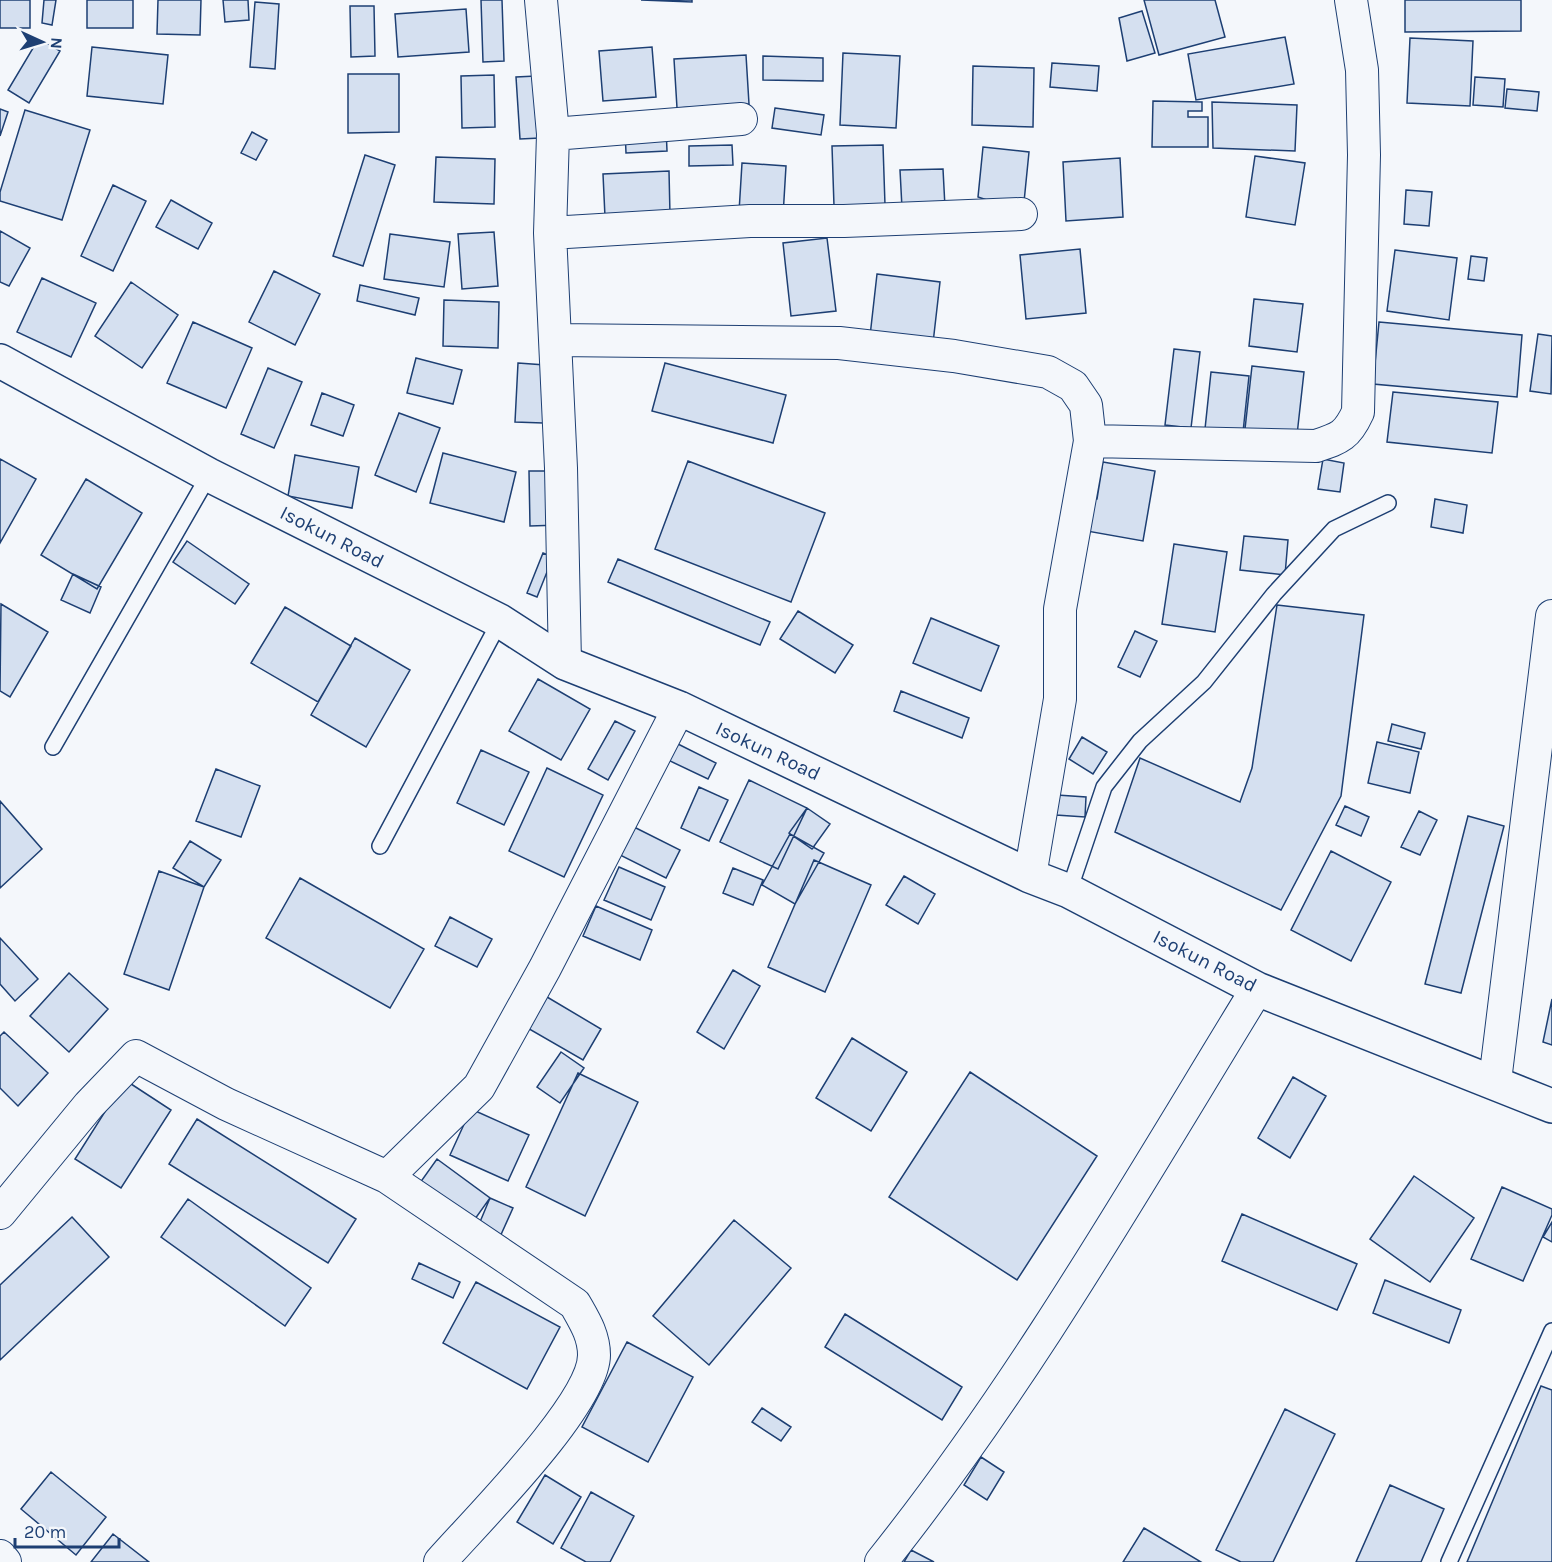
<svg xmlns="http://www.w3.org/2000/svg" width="1552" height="1562" font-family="Karla,sans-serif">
	<rect width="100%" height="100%" fill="#f4f7fb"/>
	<!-- building -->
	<path fill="#d5e0f0" stroke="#1d3f73" stroke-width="1.5" d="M0,0h30v28h-30z
		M44,0h12l-4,25 -10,-2z
		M87,0h46v28h-46z
		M158,0h43l-1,35 -43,-1z
		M223,0h25l1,20 -24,2z
		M481,0h21l2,61 -21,1z
		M641,0h51v2z
		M1144,0h71l10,37 -66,18z
		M1405,0h116v31l-116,1z
		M255,2l24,2 -4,65 -25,-2z
		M350,6h24l1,50 -24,1z
		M466,9l3,43 -71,5 -3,-43z
		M1142,11l13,42 -28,8 -8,-43z
		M1285,37l9,47 -98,16 -8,-46z
		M39,38l21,13 -31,52 -21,-13z
		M1410,38l63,3 -3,65 -63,-3z
		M92,47l76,8 -5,49 -76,-8z
		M652,47l4,50 -53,4 -4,-50z
		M843,53l57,3 -4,72 -56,-3z
		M746,55l3,49 -72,4 -3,-49z
		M763,56l60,2v23l-60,-1z
		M1052,63l47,3 -2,25 -47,-4z
		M973,66l61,2 -1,59 -61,-2z
		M348,74h51v58l-51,1z
		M494,75l1,52 -33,1 -1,-52z
		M536,76l4,62 -20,1 -4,-62z
		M1475,77l30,2 -2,28 -30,-2z
		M1507,89l32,3 -2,19 -32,-3z
		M1153,101l49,1v9h-14v6h20v30h-56z
		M1212,102l85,3 -2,46 -82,-3z
		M775,108l49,7 -3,20 -49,-7z
		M0,109l8,3 -8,24z
		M25,110l65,20 -28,90 -62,-19v-9z
		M666,127l1,24 -41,2 -1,-23z
		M252,132l15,8 -11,20 -15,-7z
		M732,145l1,20 -44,1v-20z
		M883,145l2,60 -51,1 -2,-60z
		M983,147l46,5 -5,50 -16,5 -30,-10z
		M365,155l30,10 -32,101 -30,-10z
		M1255,156l50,7 -10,62 -49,-8z
		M436,157l59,2 -1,45 -60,-2z
		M1120,158l3,59 -57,4 -3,-59z
		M742,163l44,3 -3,50 -44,-4z
		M943,169l2,38 -43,1 -2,-38z
		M669,171l1,44 -65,2 -2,-43z
		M113,185l33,16 -33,70 -32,-15z
		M1406,190l26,2 -3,34 -25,-2z
		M171,200l41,23 -14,26 -42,-22z
		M0,231l30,17 -21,38 -9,-4z
		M494,232l4,54 -36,3 -4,-55z
		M390,234l60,8 -6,45 -60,-8z
		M827,238l9,73 -45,5 -8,-73z
		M1080,249l6,64 -60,6 -6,-64z
		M1395,250l62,8 -8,62 -62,-9z
		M1471,256l16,2 -3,23 -16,-2z
		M274,271l46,23 -25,51 -46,-23z
		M877,274l63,8 -7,61 -63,-7z
		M42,278l54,25 -25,54 -54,-25z
		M131,282l47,33 -36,53 -47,-32z
		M360,285l59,13 -4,17 -58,-14z
		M1254,299l49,5 -6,48 -48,-6z
		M444,300l55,2 -1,46 -55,-2z
		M193,322l59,26 -26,60 -59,-25z
		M1379,322l143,13 -5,62 -144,-13z
		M1538,334l14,2 -1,58 -21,-3z
		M1174,349l26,3 -9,76 -26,-3z
		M416,358l46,12 -9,34 -46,-11z
		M518,363l27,2 -2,58 -28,-1z
		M665,363l121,32 -13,48 -121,-32z
		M1252,366l52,6 -7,63 -52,-6z
		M268,368l34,14 -28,66 -33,-14z
		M1211,372l38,4 -6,56 -38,-3z
		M1393,392l105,10 -6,51 -105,-11z
		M322,393l32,12 -11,31 -32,-11z
		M399,413l41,15 -24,64 -41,-17z
		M443,453l73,19 -12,50 -74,-19z
		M295,455l64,12 -7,41 -64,-12z
		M0,459l36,20 -36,64z
		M1323,459l21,4 -4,29 -22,-3z
		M688,461l137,52 -34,89 -136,-53z
		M1103,462l52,9 -12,70 -62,-11 5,-32 11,1z
		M529,471h31v54l-30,1z
		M86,479l56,34 -45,76 -56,-34z
		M1435,499l32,6 -4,28 -32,-6z
		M1244,536l44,4 -3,35 -45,-5z
		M187,541l62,43 -14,20 -62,-42z
		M1174,544l53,8 -12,80 -53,-8z
		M543,553l10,4 -16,40 -10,-4z
		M618,559l152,63 -10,23 -152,-63z
		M73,574l28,13 -11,26 -29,-13z
		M1,604l47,28 -38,65 -10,-6z
		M1277,605l87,10 -23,181 -60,114 -166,-78 25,-74 100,44 12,-34z
		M285,607l66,39 -33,56 -67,-39z
		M798,611l55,34 -18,28 -55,-34z
		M931,618l68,28 -18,45 -68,-28z
		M1135,631l22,10 -17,36 -22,-10z
		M355,638l55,32 -44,77 -55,-32z
		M538,679l52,30 -29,51 -52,-29z
		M901,691l68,27 -7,20 -68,-27z
		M615,721l20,10 -27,49 -20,-11z
		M1392,724l33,9 -4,16 -33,-8z
		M1082,737l25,15 -14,22 -24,-15z
		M1377,742l42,10 -9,41 -42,-10z
		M676,743l40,20 -8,16 -40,-19z
		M481,750l48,22 -25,53 -47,-22z
		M547,768l56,27 -39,82 -55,-26z
		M216,769l44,17 -19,51 -45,-16z
		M749,780l58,28 -29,61 -58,-27z
		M699,787l29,13 -19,41 -28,-13z
		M1057,795l29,2 -1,20 -29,-2z
		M0,801l42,48 -42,39z
		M1345,806l24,11 -8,19 -25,-11z
		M807,808l23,16 -18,25 -23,-16z
		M1419,811l18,9 -17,35 -19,-8z
		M1468,816l36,10 -43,167 -36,-9z
		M632,826l48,24 -14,28 -48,-24z
		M790,834l34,19 -29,51 -33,-19z
		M190,841l31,19 -17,27 -31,-19z
		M1331,851l60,31 -40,79 -60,-31z
		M814,860l57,25 -46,107 -57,-25z
		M619,867l46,20 -14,33 -47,-20z
		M733,868l30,12 -10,25 -30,-12z
		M159,871l45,16 -35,103 -45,-16z
		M904,876l31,18 -17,30 -32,-19z
		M300,878l124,71 -34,59 -124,-70z
		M596,906l56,24 -12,30 -57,-24z
		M450,917l42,22 -15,28 -42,-21z
		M0,938l38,41 -23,22 -15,-17z
		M733,970l27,16 -36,63 -27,-17z
		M69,973l39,36 -39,43 -39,-36z
		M542,994l59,35 -18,31 -59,-34z
		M1552,999v46l-9,-3z
		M4,1032l44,41 -30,33 -18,-18v-52z
		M852,1038l55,34 -36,59 -55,-33z
		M561,1052l23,16 -24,35 -23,-16z
		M970,1072l127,84 -80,124 -128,-83z
		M578,1073l60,29 -53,114 -59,-29z
		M1293,1077l33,19 -36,62 -32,-20z
		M125,1080l46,30 -50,78 -46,-29z
		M471,1109l58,26 -21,46 -58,-26z
		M197,1119l159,100 -28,44 -159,-99z
		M437,1159l53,39 -20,28 -53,-39z
		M1414,1176l60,42 -44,64 -60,-43z
		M1502,1187l50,22v6l-29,66 -52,-22z
		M490,1198l23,10 -14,31 -22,-10z
		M188,1199l123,89 -26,38 -124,-89z
		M1242,1214l115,50 -20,46 -115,-49z
		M72,1217l37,40 -109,103v-75z
		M734,1220l57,48 -82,97 -56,-49z
		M1552,1222v20l-9,-5z
		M419,1263l41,19 -7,16 -41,-19z
		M1385,1280l76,30 -12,33 -76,-30z
		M476,1282l84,45 -33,62 -84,-46z
		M845,1314l117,73 -20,33 -117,-73z
		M627,1342l66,35 -45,85 -66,-35z
		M1541,1386l11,4v172h-85z
		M762,1408l29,19 -10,14 -29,-19z
		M1285,1409l50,25 -62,128h-32l-25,-12z
		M981,1457l23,15 -17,28 -23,-15z
		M51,1472l55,45 -30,38 -55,-46z
		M545,1475l36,22 -28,47 -36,-22z
		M1390,1485l54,24 -23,53h-65z
		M591,1492l43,24 -24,46h-24l-25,-14z
		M1144,1528l57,34h-78z
		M113,1534l36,28h-58z
		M911,1550l23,12h-30z"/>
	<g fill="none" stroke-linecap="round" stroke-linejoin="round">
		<defs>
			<path id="service" d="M53,747l156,-272
				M380,846l120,-225
				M1069,891l35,-104 36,-46 64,-59 70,-88 60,-65 54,-26
				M1449,1562l103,-231"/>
			<path id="minor" d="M541,0l12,134 -3,99 11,235 4,195
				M553,134l188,-15
				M550,233l200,-12h94l177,-7
				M556,340l283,3 115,13 94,16 25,14 13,19 4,36 -30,168v90l-30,177
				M1090,441l226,5c24,-8 31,-10 42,-34l6,-257 -2,-85 -11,-70
				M1495,1081l57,-465
				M0,1213l89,-108 47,-49 90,48 161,73
				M0,1556l5,6
				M440,1562c35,-40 154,-158 154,-207 0,-20 -10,-35 -19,-51l-188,-127 92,-90 66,-119 134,-260
				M881,1562c143,-179 257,-379 376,-573"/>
			<path id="primary" d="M0,361l209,114 291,146 65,42 114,45 351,168 39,15 188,98 295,117"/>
		</defs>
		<!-- service casing -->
		<use href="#service" stroke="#1d3f73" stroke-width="18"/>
		<!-- minor casing -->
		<use href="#minor" stroke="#1d3f73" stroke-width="34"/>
		<!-- primary casing -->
		<use href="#primary" stroke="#1d3f73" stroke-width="36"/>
		<!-- service -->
		<use href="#service" stroke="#f4f7fb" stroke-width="15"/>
		<!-- minor -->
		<use href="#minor" stroke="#f4f7fb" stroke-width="32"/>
		<!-- primary -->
		<use href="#primary" stroke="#f4f7fb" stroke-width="33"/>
	</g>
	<g text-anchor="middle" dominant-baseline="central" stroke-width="4.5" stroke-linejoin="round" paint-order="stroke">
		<!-- street labels -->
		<g font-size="20" fill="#1d3f73" stroke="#f4f7fb">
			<text transform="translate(332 537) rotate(27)">Isokun Road</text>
			<text transform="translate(768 751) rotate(25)">Isokun Road</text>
			<text transform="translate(1205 961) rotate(27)">Isokun Road</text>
		</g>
	</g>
	<!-- north arrow -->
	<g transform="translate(42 42) rotate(94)" stroke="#f4f7fb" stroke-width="4.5" paint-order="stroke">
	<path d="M0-4.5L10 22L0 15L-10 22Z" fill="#1d3f73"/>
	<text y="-9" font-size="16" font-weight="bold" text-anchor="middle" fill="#1d3f73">N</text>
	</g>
	<!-- scale -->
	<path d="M15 1538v9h104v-9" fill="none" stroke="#1d3f73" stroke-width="3"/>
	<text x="24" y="1538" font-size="18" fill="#1d3f73" stroke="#f4f7fb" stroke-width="4.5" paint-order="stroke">20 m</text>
</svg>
